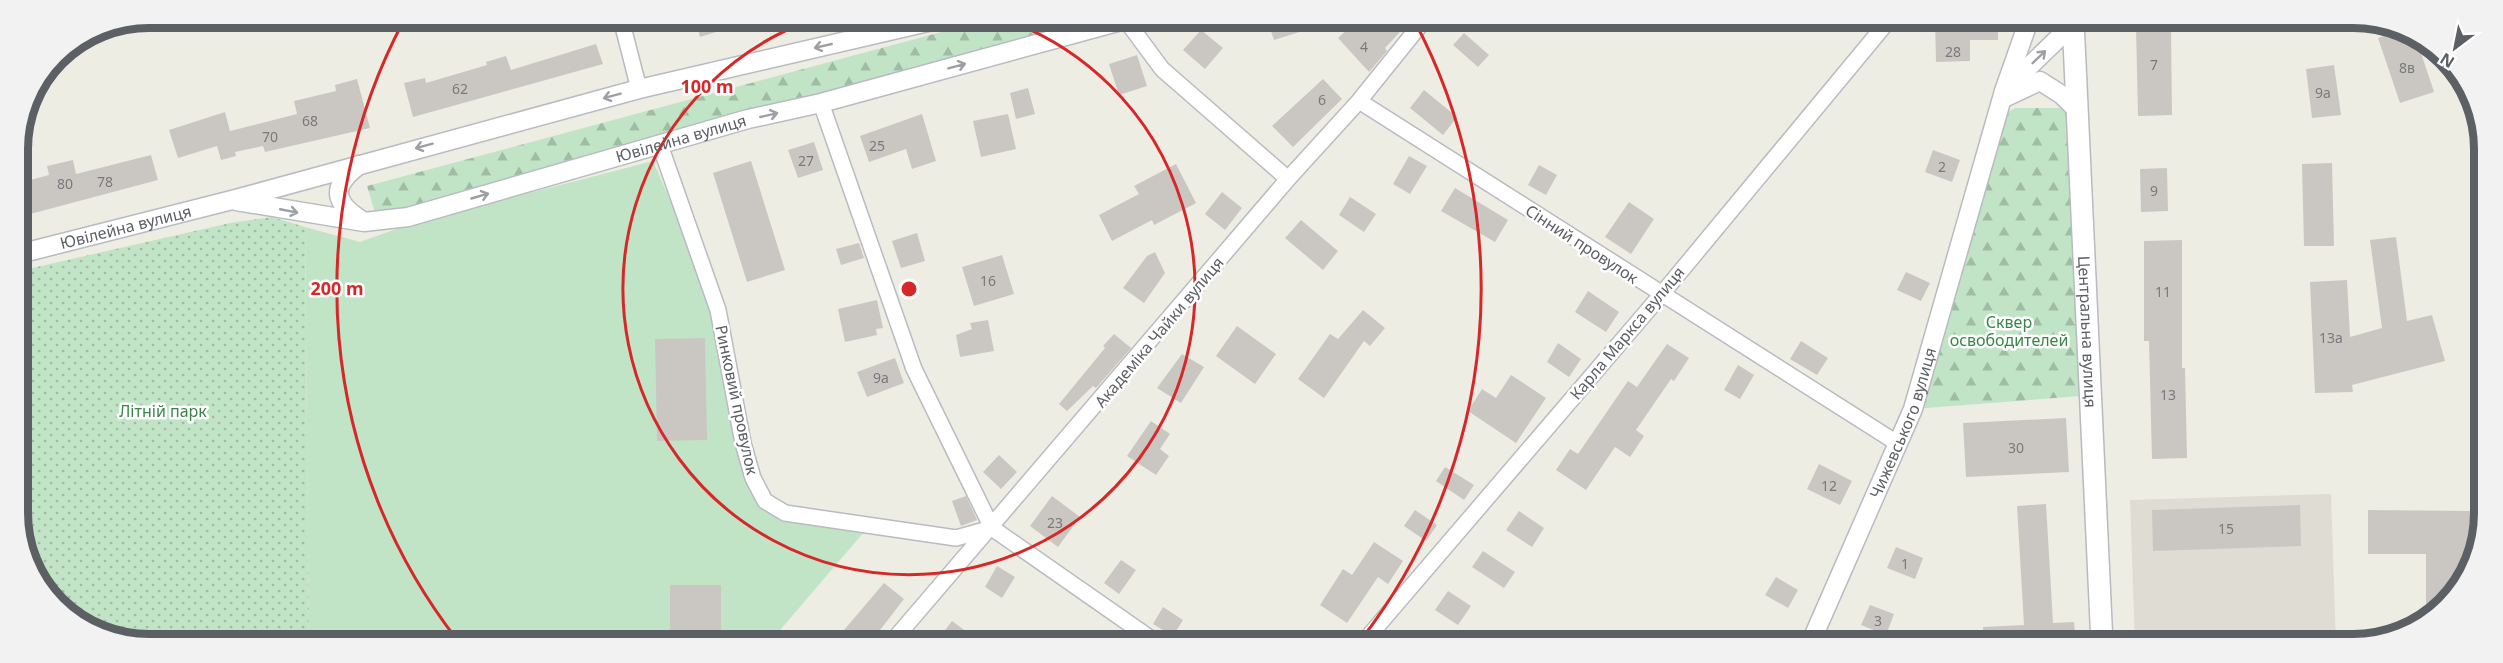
<svg xmlns="http://www.w3.org/2000/svg" width="2503" height="663" font-family="'Noto Sans',sans-serif">
	<defs>
		<pattern id="forest-firs" width="22" height="20" patternUnits="userSpaceOnUse" patternTransform="scale(1.5)"><rect width="22" height="20" fill="#c2e4c6"/><path d="M5 1l3.5 6h-7zM16 11l3.5 6h-7z" fill="#a1bca4"/></pattern>
		<pattern id="park-dots" width="8" height="8" patternUnits="userSpaceOnUse" patternTransform="scale(1.5)"><rect width="8" height="8" fill="#c2e4c6"/><path d="M2 2h.1M6 6h.1" fill="none" stroke="#a1bca4" stroke-width="1.8" stroke-linecap="round"/></pattern>
	</defs>
	<rect width="100%" height="100%" fill="#eeede4"/>
	<!-- education -->
	<path fill="#dedcd3" d="M2331,494l5,151 -201,-1 -5,-144z"/>
	<!-- grass -->
	<path fill="#c2e4c6" d="M653,161l65,149 35,168 32,35 85,12 -101,118h-460l-4,-416 55,15 50,-18z"/>
	<!-- forest -->
	<path fill="url(#forest-firs)" d="M990,19h120l-732,204 -11,-37z
		M2015,108h45l9,8 12,280 -168,13 80,-278 15,-19z"/>
	<!-- park -->
	<path fill="url(#park-dots)" d="M272,217l33,10 4,416 -185,-1 -67,-35 -36,-68 -2,-268 211,-48z"/>
	<!-- building -->
	<path fill="#cac7c2" d="M695,19h52l1,3 -48,15z
		M1267,19h60l1,4 -54,17z
		M1359,19h53l-27,29 2,3 -18,21 -31,-34z
		M1935,20h63v20h-28v21l-34,1z
		M2136,27h35l1,88 -34,1z
		M1201,30l22,18 -18,21 -22,-19z
		M2399,31l18,10 17,51 -34,11 -22,-65z
		M1464,33l25,22 -11,12 -25,-22z
		M596,44l7,20 -190,53 -9,-34 21,-5 1,5 61,-18 -1,-3 20,-6 5,14z
		M1137,55l10,31 -28,9 -10,-31z
		M2334,65l7,50 -29,3 -6,-49z
		M357,79l13,49 -105,24 -2,-6 -28,6 1,4 -15,4 -4,-14 -39,12 -9,-28 56,-18 5,19 67,-17 -3,-13 42,-10 -1,-6z
		M1323,79l19,20 -49,48 -21,-21z
		M1028,88l7,26 -19,5 -6,-26z
		M1424,90l33,27 -14,18 -33,-27z
		M922,114l14,47 -24,8 -6,-20 -37,13 -9,-26z
		M1008,114l8,35 -35,8 -8,-36z
		M814,142l9,28 -25,8 -10,-28z
		M1933,150l27,10 -8,22 -27,-10z
		M151,155l7,25 -139,37v-34l30,-8 -2,-9 26,-6 3,14z
		M1409,156l18,10 -17,28 -17,-10z
		M751,161l34,109 -38,12 -34,-109z
		M2332,163l2,83h-30l-2,-82z
		M1176,164l20,39 -42,22 -2,-5 -40,21 -13,-26 40,-21 -5,-8z
		M1539,165l18,10 -11,20 -18,-10z
		M2167,168l1,43 -27,1 -1,-43z
		M1455,188l53,32 -13,22 -54,-31z
		M1222,192l20,16 -17,22 -20,-16z
		M1350,197l26,17 -12,18 -25,-17z
		M1629,202l25,17 -23,35 -26,-17z
		M1301,220l37,31 -15,19 -38,-32z
		M917,233l8,28 -24,7 -9,-27z
		M2396,237l11,84 25,-6 13,46 -93,24 1,7 -38,1 -5,-111 37,-2 3,57 32,-9 -12,-88z
		M2182,240v128h3l2,90 -35,1 -3,-118h-5v-100z
		M859,243l5,15 -23,7 -5,-16z
		M1155,252l10,21 -21,30 -21,-15 24,-32z
		M1002,255l12,39 -40,12 -12,-39z
		M1906,272l24,11 -9,18 -24,-11z
		M1588,291l31,21 -13,20 -31,-20z
		M877,300l6,28 -7,1 1,6 -32,7 -7,-33z
		M1363,310l22,18 -15,18 -6,-5 -40,57 -26,-19 32,-45 8,5z
		M988,320l6,31 -34,6 -4,-22 16,-6 -2,-6z
		M1237,326l39,28 -21,30 -39,-28z
		M1114,334l17,14 -35,40 -3,-2 -26,25 -8,-7 46,-56 -2,-2z
		M705,338l2,102 -50,1 -2,-102z
		M1801,341l27,17 -11,17 -27,-16z
		M1558,343l23,16 -12,18 -22,-15z
		M1667,344l22,14 -15,23 -3,-2 -35,51 8,6 -14,21 -15,-10 -29,43 -30,-20 14,-21 8,5 50,-73 9,6z
		M1182,354l22,13 -23,36 -24,-15z
		M895,358l9,25 -37,14 -10,-25z
		M1738,365l16,10 -14,24 -16,-9z
		M1511,375l35,23 -30,45 -48,-32 14,-22 14,9z
		M2066,418l3,54 -103,5 -3,-54z
		M1151,421l19,13 -10,15 9,7 -13,19 -29,-19z
		M999,455l18,17 -16,17 -18,-17z
		M1819,464l33,17 -12,24 -33,-16z
		M1445,467l29,18 -10,15 -28,-19z
		M966,496l11,24 -16,6 -9,-25z
		M1052,496l28,21 -22,30 -28,-21z
		M2046,504l7,119 21,-1 2,22h-92l-1,-17 41,-2 -7,-119z
		M2300,505l1,41 -148,5 -1,-41z
		M1415,510l22,15 -11,16 -22,-15z
		M2368,510l102,1v49l-30,53 -14,5v-64h-58z
		M1519,511l25,17 -12,19 -26,-17z
		M1374,542l29,19 -15,23 -10,-7 -31,46 -27,-18 23,-36 9,6z
		M1896,547l27,11 -8,21 -28,-11z
		M1483,551l32,21 -11,16 -32,-21z
		M1121,560l15,10 -17,24 -15,-11z
		M997,566l18,11 -13,21 -17,-11z
		M1776,577l22,13 -10,18 -23,-13z
		M884,583l20,16 -27,35 2,1 -7,8h-39z
		M670,585h51v58h-51z
		M1448,591l23,15 -13,19 -23,-15z
		M1870,605l24,9 -8,21 -25,-10z
		M1163,607l20,13 -10,16 -20,-12z
		M952,621l30,22h-47z"/>
	<g fill="none" stroke-linecap="round" stroke-linejoin="round">
		<defs>
			<path id="minor" d="M621,19l18,70
				M1125,19l37,50 126,110
				M1359,101l538,342
				M821,103l93,266 78,159 165,115
				M660,145l58,165 25,133 10,35 12,23 20,12 171,25 36,-10
				M891,643l397,-464 71,-78 66,-82
				M1362,644l299,-349 228,-275"/>
			<g id="tertiary">
				<path d="M2008,87l65,-63"/>
				<path d="M2008,96l32,-15 22,14 16,16"/>
				<path d="M359,165c-28,21 -26,37 2,55"/>
				<path id="s1" d="M236,201l128,21 44,-5 340,-98 73,-16 307,-84"/>
				<path id="s2" d="M19,254l213,-54 407,-111 302,-70"/>
				<path id="s3" d="M1810,644l103,-235 91,-318 25,-71"/>
			</g>
			<g id="secondary">
				<path id="s4" d="M2073,20l29,624"/>
			</g>
		</defs>
		<!-- minor casing -->
		<use href="#minor" stroke="#b9bbc0" stroke-width="18"/>
		<!-- tertiary casing -->
		<use href="#tertiary" stroke="#b9bbc0" stroke-width="21"/>
		<!-- secondary casing -->
		<use href="#secondary" stroke="#b8bac0" stroke-width="24"/>
		<!-- minor -->
		<use href="#minor" stroke="#fff" stroke-width="15"/>
		<!-- tertiary -->
		<use href="#tertiary" stroke="#fff" stroke-width="18"/>
		<!-- secondary -->
		<use href="#secondary" stroke="#fff" stroke-width="21"/>
	</g>
	<!-- one-way arrows -->
	<defs><path id="oneway-shaft" d="M-6 0H5M1.5-3L5.5 0L1.5 3" fill="none" stroke-width="1.6" stroke-linecap="round" stroke-linejoin="round" transform="scale(1.5)"/></defs>
	<g stroke="#9d9fa2">
		<use href="#oneway-shaft" transform="translate(823 46) rotate(167)"/>
		<use href="#oneway-shaft" transform="translate(2039 57) rotate(-44)"/>
		<use href="#oneway-shaft" transform="translate(957 66) rotate(-15)"/>
		<use href="#oneway-shaft" transform="translate(612 96) rotate(165)"/>
		<use href="#oneway-shaft" transform="translate(769 115) rotate(-13)"/>
		<use href="#oneway-shaft" transform="translate(424 146) rotate(165)"/>
		<use href="#oneway-shaft" transform="translate(480 196) rotate(-16)"/>
		<use href="#oneway-shaft" transform="translate(289 211) rotate(11)"/>
	</g>
	<!-- distance rings -->
	<g fill="none" stroke="#d62828" stroke-width="3">
		<path d="M1004 19A286 286 0 1 1 814 19"/>
		<path d="M458 641A572 572 0 0 1 404 20M1414 20A572 572 0 0 1 1360 641"/>
	</g>
	<g text-anchor="middle" dominant-baseline="central" stroke-width="5" stroke-linejoin="round" paint-order="stroke">
		<!-- number labels -->
		<g font-size="14" fill="#78797c">
			<text x="1364" y="46">4</text>
			<text x="1953" y="51">28</text>
			<text x="2154" y="64">7</text>
			<text x="2407" y="67">8в</text>
			<text x="460" y="88">62</text>
			<text x="2323" y="92">9а</text>
			<text x="1322" y="99">6</text>
			<text x="310" y="120">68</text>
			<text x="270" y="136">70</text>
			<text x="877" y="145">25</text>
			<text x="806" y="160">27</text>
			<text x="1942" y="166">2</text>
			<text x="105" y="181">78</text>
			<text x="65" y="183">80</text>
			<text x="2154" y="190">9</text>
			<text x="988" y="280">16</text>
			<text x="2163" y="291">11</text>
			<text x="2331" y="337">13а</text>
			<text x="881" y="377">9а</text>
			<text x="2168" y="394">13</text>
			<text x="2016" y="447">30</text>
			<text x="1829" y="485">12</text>
			<text x="1055" y="522">23</text>
			<text x="2226" y="528">15</text>
			<text x="1905" y="563">1</text>
			<text x="1878" y="620">3</text>
		</g>
		<!-- street labels -->
		<g font-size="16" fill="#5c5f64" stroke="#fff">
			<text stroke="none"><textPath href="#s1" startOffset="458">Ювілейна вулиця</textPath></text>
			<text stroke="none"><textPath href="#s2" startOffset="110">Ювілейна вулиця</textPath></text>
			<text transform="translate(1582 244) rotate(33)">Сінний провулок</text>
			<text transform="translate(1159 332) rotate(-50)">Академіка Чайки вулиця</text>
			<text stroke="none"><textPath href="#s4" startOffset="312">Центральна вулиця</textPath></text>
			<text transform="translate(1627 333) rotate(-50)">Карла Маркса вулиця</text>
			<text transform="translate(737 400) rotate(78)">Ринковий провулок</text>
			<text stroke="none"><textPath href="#s3" startOffset="240">Чижевського вулиця</textPath></text>
		</g>
		<!-- park labels -->
		<g font-size="16" fill="#3a8547" stroke="#fff">
			<text x="2009" y="322">Сквер<tspan x="2009" dy="18">освободителей</tspan></text>
			<text x="163" y="411">Літній парк</text>
		</g>
	</g>
	<!-- crop -->
	<path d="M0 0H2503V663H0ZM149 28H2353A121 121 0 0 1 2474 149V513A121 121 0 0 1 2353 634H149A121 121 0 0 1 28 513V149A121 121 0 0 1 149 28Z" fill="#f2f2f3" fill-rule="evenodd"/>
	<path fill="none" stroke="#5c5f64" stroke-width="8" d="M149 28H2353A121 121 0 0 1 2474 149V513A121 121 0 0 1 2353 634H149A121 121 0 0 1 28 513V149A121 121 0 0 1 149 28Z"/>
	<circle cx="909" cy="289" r="9" fill="#d62828" stroke="#fff" stroke-width="3"/>
	<g font-size="18" text-anchor="middle" font-weight="bold" fill="#d62828" stroke="#fff" stroke-width="5" stroke-linejoin="round" paint-order="stroke">
		<text x="707" y="93">100 m</text>
		<text x="337" y="295">200 m</text>
	</g>
	<!-- north arrow -->
	<g transform="translate(2455 48) rotate(212)" stroke="#ffffff" stroke-width="4.5" paint-order="stroke">
	<path d="M0-4.5L10 22L0 15L-10 22Z" fill="#5c5f64"/>
	<text y="-9" font-size="16" font-weight="bold" text-anchor="middle" fill="#5c5f64">N</text>
	</g>
</svg>
